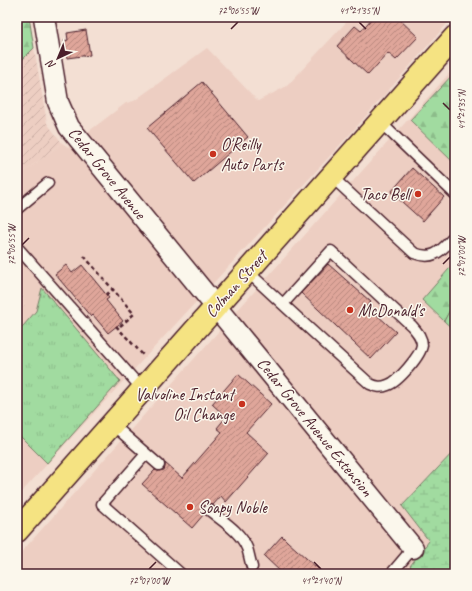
<svg xmlns="http://www.w3.org/2000/svg" width="472" height="591" font-family="Caveat,sans-serif">
	<defs>
		<pattern id="industrial-furrows" width="10" height="10" patternUnits="userSpaceOnUse"><rect width="10" height="10" fill="#edcec2"/><path d="M-1 1l2-2M0 10L10 0M9 11l2-2" fill="none" stroke="#cdb0a7"/></pattern>
		<pattern id="grass-tufts" width="24" height="20" patternUnits="userSpaceOnUse"><rect width="24" height="20" fill="#a1dba0"/><path d="M3 7l-1-3M5 7V3M7 7l1-3M15 17l-1-3M17 17v-4M19 17l1-3" fill="none" stroke="#8cbc8a"/></pattern>
		<pattern id="forest-firs" width="22" height="20" patternUnits="userSpaceOnUse"><rect width="22" height="20" fill="#a1dba0"/><path d="M5 1l3.5 6h-7zM16 11l3.5 6h-7z" fill="#8cbc8a"/></pattern>
		<pattern id="wetland-marsh" width="20" height="14" patternUnits="userSpaceOnUse"><rect width="20" height="14" fill="#a1dba0"/><path d="M1 5h8M5 5V1M11 12h8M15 12V8" fill="none" stroke="#8cbc8a"/></pattern>
		<pattern id="building-hatch" width="6" height="6" patternUnits="userSpaceOnUse"><rect width="6" height="6" fill="#dfa69a"/><path d="M-1 1l2-2M0 6l6-6M5 7l2-2" fill="none" stroke="#b7877e"/></pattern>
	</defs>
	<rect width="100%" height="100%" fill="#f3dfd3"/>
	<filter id="ink" filterUnits="userSpaceOnUse"><feTurbulence type="fractalNoise" baseFrequency=".025" numOctaves="2"/><feDisplacementMap in="SourceGraphic" scale="8" xChannelSelector="R" yChannelSelector="G"/><feConvolveMatrix kernelMatrix="1 2 1 2 8 2 1 2 1" color-interpolation-filters="sRGB"/></filter>
	<g filter="url(#ink)">
		<!-- built -->
		<path fill="#edcec2" d="M351,17h102l-102,116 -334,364v-184l8,-8 -2,-9 -6,-7v-112l45,-34 6,4 58,-44 8,-2 73,-53 51,53 29,-15z
			M455,67v5l-45,48 45,44v98l-33,38 33,31v119l-53,56 27,35 -19,24 8,9h-401v-17z"/>
		<!-- industrial -->
		<path fill="url(#industrial-furrows)" d="M34,48l13,75 15,20 -45,34v-112z
			M17,289l6,7 2,9 -8,8z"/>
		<!-- grass -->
		<path fill="url(#grass-tufts)" stroke="#767d66" d="M42,288l78,93 -73,82 -30,-30v-100l19,-22z"/>
		<!-- forest -->
		<path fill="url(#forest-firs)" stroke="#767d66" d="M19,17h10l5,31 -17,17v-46z
			M455,72v92l-45,-44z
			M455,262v39l-11,20 -22,-21z"/>
		<!-- wetland -->
		<path fill="url(#wetland-marsh)" stroke="#767d66" d="M455,301v30l-11,-10z
			M455,450v124h-37l-8,-8 19,-25 -27,-35z"/>
		<!-- building -->
		<path fill="url(#building-hatch)" stroke="#4a1f2b" d="M373,17h24l21,20 -22,23 -8,-7 -20,22 -31,-29 18,-20 6,5z
			M86,30l4,25 -23,3 -3,-17 4,-1 -1,-7z
			M202,82l46,55 -54,46 -47,-55z
			M412,168l32,29 -21,24 -32,-29z
			M328,264l43,38 -4,4 29,26 -25,27 -70,-66z
			M66,265l6,8 10,-8 27,33 -3,2 17,21 -15,12 -15,-18 -2,2 -36,-43z
			M238,374l33,30 -25,28 23,21 -43,49 -5,-6 -8,9 -3,-1 -6,2 -1,3 1,5 -12,14 -50,-44 13,-14 3,1 6,-1 1,-3v-4l17,15 40,-46 -5,-4 9,-11 -14,-13z
			M282,536l6,6 36,32h-41l-19,-18z"/>
		<g fill="none" stroke-linecap="round" stroke-linejoin="round">
			<defs>
				<path id="service" d="M380,122l75,72
					M332,177l82,76c21,8 27,-3 41,-17
					M17,209l31,-26
					M17,247l126,143
					M247,271c41,38 82,76 123,113 7,3 11,4 18,1 10,-3 33,-30 34,-40 0,-8 -5,-13 -10,-19l-81,-75 -48,53
					M112,424l47,41
					M146,454l-44,50 79,70
					M209,510c13,11 31,21 38,38 2,6 3,13 5,19
					M391,574l22,-26"/>
				<path id="minor" d="M44,17l14,85 11,25 344,421"/>
				<path id="primary" d="M17,531l438,-494"/>
			</defs>
			<!-- service casing -->
			<use href="#service" stroke="#4a1f2b" stroke-width="13"/>
			<!-- minor casing -->
			<use href="#minor" stroke="#4a1f2b" stroke-width="23"/>
			<!-- primary casing -->
			<use href="#primary" stroke="#4a1f2b" stroke-width="25"/>
			<!-- path -->
			<path stroke="#4a1f2b" stroke-width="2.5" stroke-dasharray="4 3" stroke-linecap="butt" d="M84,256l50,58 -16,14
				M106,295l7,-6
				M116,326l27,29"/>
			<!-- service -->
			<use href="#service" stroke="#fbf7ec" stroke-width="10"/>
			<!-- minor -->
			<use href="#minor" stroke="#fbf7ec" stroke-width="20"/>
			<!-- primary -->
			<use href="#primary" stroke="#f5e382" stroke-width="22"/>
		</g>
	</g>
	<!-- ticks -->
	<path fill="none" stroke="#4a1f2b" stroke-width="1.5" d="M359,22l7,7M231,29l7,-7M443,103l7,7M22,245l7,-7M443,264l7,-7M314,562l7,7M149,569l7,-7"/>
	<!-- markers -->
	<g fill="#c8321e" stroke="#fbf7ec" stroke-width="1.5">
		<circle cx="213" cy="154" r="4"/>
		<circle cx="418" cy="194" r="4"/>
		<circle cx="350" cy="310" r="4"/>
		<circle cx="242" cy="404" r="4"/>
		<circle cx="190" cy="507" r="4"/>
	</g>
	<g text-anchor="middle" dominant-baseline="central" stroke-width="3" stroke-linejoin="round" paint-order="stroke">
		<!-- poi labels -->
		<g font-size="17" fill="#4a1f2b" stroke="#fbf7ec" text-anchor="start">
			<text x="221" y="144">O'Reilly<tspan x="221" dy="20">Auto Parts</tspan></text>
			<text x="410" y="194" text-anchor="end">Taco Bell</text>
			<text x="358" y="310">McDonald's</text>
			<text x="234" y="394" text-anchor="end">Valvoline Instant<tspan x="234" dy="20">Oil Change</tspan></text>
			<text x="198" y="507">Soapy Noble</text>
		</g>
		<!-- street labels -->
		<g font-size="17" fill="#4a1f2b" stroke="#fbf7ec">
			<text transform="translate(107 173) rotate(51)">Cedar Grove Avenue</text>
			<text transform="translate(236 284) rotate(-48)">Colman Street</text>
			<text transform="translate(315 427) rotate(51)">Cedar Grove Avenue Extension</text>
		</g>
	</g>
	<!-- margin -->
	<rect width="472" height="591" fill="none" stroke="#fbf7ec" stroke-width="44"/>
	<!-- north arrow -->
	<g transform="translate(58 58) rotate(224)" stroke="#fbf7ec" stroke-width="3" paint-order="stroke">
	<path d="M0-3L7 15L0 10L-7 15Z" fill="#4a1f2b"/>
	<text y="-6" font-size="11" font-weight="bold" text-anchor="middle" fill="#4a1f2b">N</text>
	</g>
	<rect x="22" y="22" width="428" height="547" fill="none" stroke="#4a1f2b" stroke-width="1.5"/>
	<g font-size="10" text-anchor="middle" fill="#4a1f2b">
		<text x="238" y="14">72°06'55"W</text>
		<text x="359" y="14">41°21'35"N</text>
		<text transform="translate(461 110) rotate(-90)" y="4">41°21'35"N</text>
		<text transform="translate(11 245) rotate(-90)" y="4">72°06'55"W</text>
		<text transform="translate(461 257) rotate(-90)" y="4">72°07'00"W</text>
		<text x="149" y="584">72°07'00"W</text>
		<text x="321" y="584">41°21'40"N</text>
	</g>
</svg>
